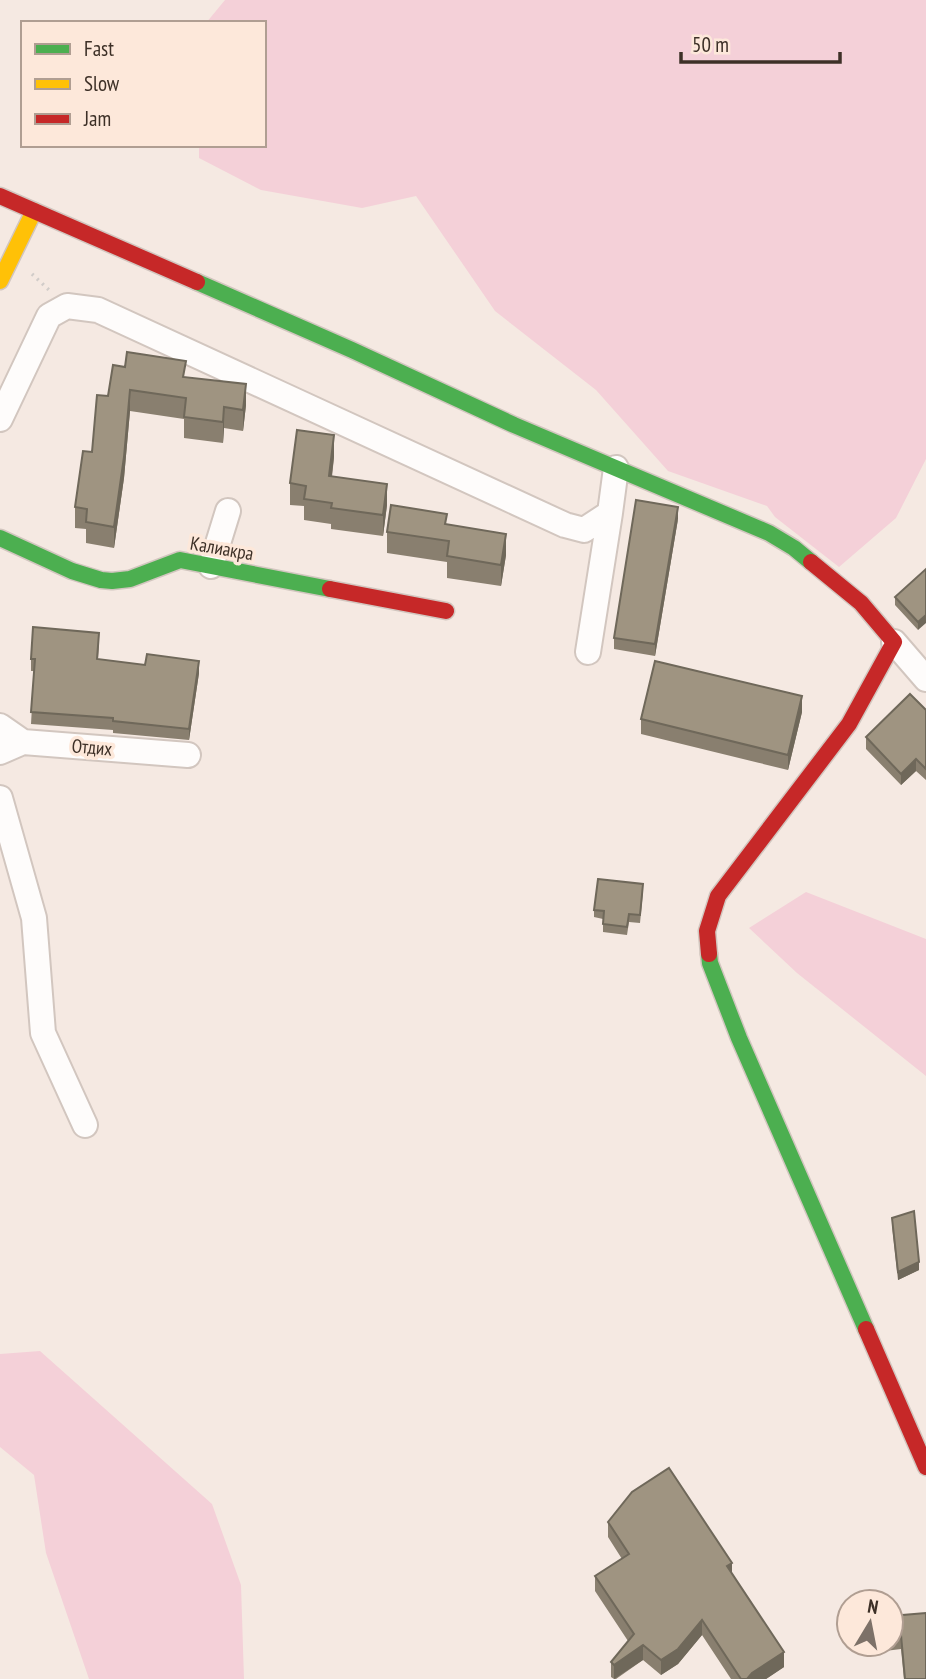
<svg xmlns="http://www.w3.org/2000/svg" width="926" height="1679" font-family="'PT Sans Narrow',sans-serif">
	<rect width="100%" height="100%" fill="#f5e9e2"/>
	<!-- green -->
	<path fill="#f4d0d8" d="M225,0h701v459l-30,59 -57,49 -64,-50 -8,-11 -99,-35 -72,-81 -101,-79 -79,-115 -54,12 -101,-18 -62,-32v-13h65v-122h-58z
		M806,892l120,47v137l-129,-103 -48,-45z
		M40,1351l172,153 29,81 3,94h-155l-43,-126 -12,-78 -34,-28v-93z"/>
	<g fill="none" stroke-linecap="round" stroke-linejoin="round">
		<defs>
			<path id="street" d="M0,419l49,-103 18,-10 31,4 467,215 19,5 26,-17 6,-45
				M211,566l17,-55
				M894,642l32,37
				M588,652l22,-139
				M0,726l23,16 165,13
				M0,752l23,-10
				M0,798l34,120 9,115 42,92"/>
			<path id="fast" d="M197,282l155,68 162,75 255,108 25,15 17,14
				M0,538l72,33 29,9 11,1 18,-2 50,-19 150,29
				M709,954l1,9 29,75 127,291"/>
			<path id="slow" d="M0,281l34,-70"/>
			<path id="jam" d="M0,196l197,86
				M330,589l116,22
				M709,954l-2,-23 11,-35 131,-172 45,-82 -33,-39 -50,-41
				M866,1329l60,138"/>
		</defs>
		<!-- street casing -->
		<use href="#street" stroke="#d2c6bf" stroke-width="28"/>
		<!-- fast casing -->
		<use href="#fast" stroke="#d2c6bf" stroke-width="19"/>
		<!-- slow casing -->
		<use href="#slow" stroke="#d2c6bf" stroke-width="19"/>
		<!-- jam casing -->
		<use href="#jam" stroke="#d2c6bf" stroke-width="19"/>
		<!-- path -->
		<path stroke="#d1ccc9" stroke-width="3.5" stroke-dasharray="2 5" stroke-linecap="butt" d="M32,274l17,16"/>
		<!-- street -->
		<use href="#street" stroke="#fefcfb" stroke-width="24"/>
		<!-- fast -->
		<use href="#fast" stroke="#4caf50" stroke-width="16"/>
		<!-- slow -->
		<use href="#slow" stroke="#ffc107" stroke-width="16"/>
		<!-- jam -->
		<use href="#jam" stroke="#c62828" stroke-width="16"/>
	</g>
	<!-- wall -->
	<path fill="#897f6f" d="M113,365l73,12 60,28 -3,26 -19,-3 -1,15 -39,-5v-19l-54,-8 -6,67 -10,70 -28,-5v-14l-11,-1v-21l33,-111z
		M334,457l-2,20 55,28 -4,31 -52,-7v-5l-27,-4v-14l-14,-1v-22z
		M678,519l-23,137 -41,-7v-11z
		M447,524l59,31 -5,31 -54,-8v-16l-60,-9v-21z
		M926,569l-8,61 -23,-25v-8z
		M99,644l-1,15 101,14 -10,67 -76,-7v-3l-82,-6 3,-53h-3v-12z
		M926,710v70l-10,-9 -15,14 -35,-36v-12z
		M802,712l-14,58 -147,-36v-15z
		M643,892l-3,31 -11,-1 -2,13 -24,-3v-13l-9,-2v-7z
		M892,1218l27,52 -21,10 -6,-54z
		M608,1522l124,51 52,94 -18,12h-35l-29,-44 -24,29 -17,11 -18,-15 -27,19h-2l-3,-2v-15l17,-21 -33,-50v-15l27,-17 -14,-22z
		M891,1616l35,63h-22l-3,-30 -16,2 -1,-7h7z"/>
	<!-- shaded-wall -->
	<path fill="#6f685a" d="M246,384v21l-3,26v-21z
		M130,390v21l-6,67 -10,70v-21z
		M224,407v21l-1,15v-21z
		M334,435v22l-5,41v-22z
		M387,484v21l-4,31v-21z
		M678,507v12l-23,137v-12z
		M506,534v21l-5,31v-21z
		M926,615v8l-8,7v-8z
		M199,661v12l-10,67v-11z
		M802,696v16l-14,58v-15z
		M916,759v12l-15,14v-11z
		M919,1262v8l-21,10v-8z
		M732,1563v15l-5,-12z
		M702,1620v15l-24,29 -17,11v-15z
		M643,1645v15l-29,19v-14z
		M784,1652v15l-18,12h-19l5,-6z"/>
	<!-- building -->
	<path fill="#9f9481" stroke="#6f685a" stroke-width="2" d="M127,352l59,9 -3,16 63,7 -3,26 -19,-3 -1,15 -39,-5 2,-19 -56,-8 -6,67 -10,70 -28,-5 1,-13 -12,-2 8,-56 9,1 5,-57 11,1 5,-31 12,2z
		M297,430l37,5 -5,41 58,8 -4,31 -52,-7 1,-5 -28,-4 2,-13 -16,-3z
		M636,500l42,7 -23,137 -41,-6z
		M391,505l56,9 -2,10 61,10 -5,31 -54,-9 2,-15 -62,-9z
		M926,569v46l-8,7 -23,-25z
		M33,627l66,6 -2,26 48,6 2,-11 52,7 -10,68 -76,-8v-3l-82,-6 4,-53h-4z
		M655,661l147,35 -14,59 -147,-36z
		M910,694l16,16v59l-10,-10 -15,15 -35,-37z
		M598,879l45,5 -3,31 -11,-1 -2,13 -24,-3 1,-13 -10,-1z
		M914,1211l5,51 -21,10 -6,-54z
		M669,1468l63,95 -5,3 57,86 -32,21 -5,6h-6l-39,-59 -24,29 -17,11 -18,-15 -29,20 -3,-3 23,-28 -39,-58 34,-22 -21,-32 24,-30z
		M926,1613v66h-21l-4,-44 -10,1v-20z"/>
	<g text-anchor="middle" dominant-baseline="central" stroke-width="7" stroke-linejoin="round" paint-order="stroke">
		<!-- street labels -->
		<g font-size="19" fill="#3d3027" stroke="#fde8da">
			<text transform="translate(222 548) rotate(10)">Калиакра</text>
			<text transform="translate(92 747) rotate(5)">Отдих</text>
		</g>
	</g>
	<!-- legend -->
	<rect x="21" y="21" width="245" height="126" fill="#fde8da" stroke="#b09e92" stroke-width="2"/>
	<rect x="35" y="44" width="35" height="10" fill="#4caf50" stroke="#b09e92" stroke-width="2"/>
	<text x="84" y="56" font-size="21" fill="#3d3027">Fast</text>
	<rect x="35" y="79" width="35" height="10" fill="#ffc107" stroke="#b09e92" stroke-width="2"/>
	<text x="84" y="91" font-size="21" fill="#3d3027">Slow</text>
	<rect x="35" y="114" width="35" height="10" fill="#c62828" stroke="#b09e92" stroke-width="2"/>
	<text x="84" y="126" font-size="21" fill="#3d3027">Jam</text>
	<!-- north arrow -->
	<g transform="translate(870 1623) rotate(10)"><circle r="33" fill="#fde8da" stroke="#b09e92" stroke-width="2"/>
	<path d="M0-5L12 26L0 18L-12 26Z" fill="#7d7168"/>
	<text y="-10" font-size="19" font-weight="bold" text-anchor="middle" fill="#3d3027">N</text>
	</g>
	<!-- scale -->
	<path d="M681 52v10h159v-10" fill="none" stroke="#3d3027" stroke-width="3.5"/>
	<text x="692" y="52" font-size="21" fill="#3d3027" stroke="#fde8da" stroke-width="5" paint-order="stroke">50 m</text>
</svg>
